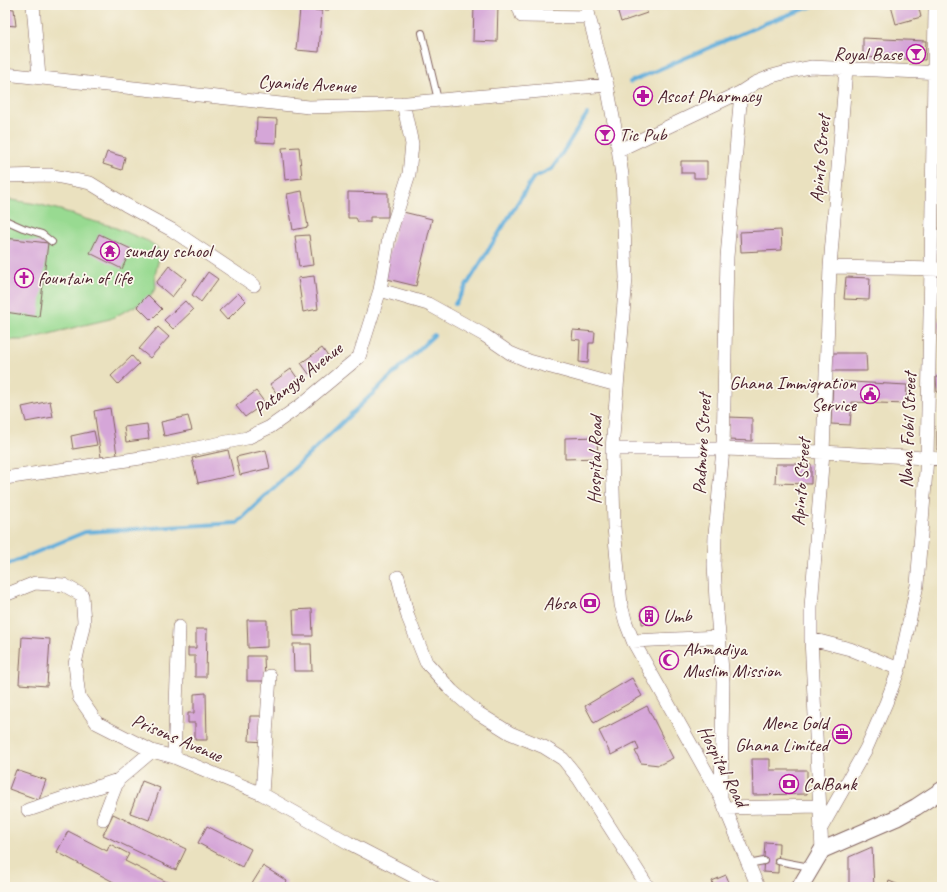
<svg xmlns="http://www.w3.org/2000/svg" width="947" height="892" font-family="Caveat,sans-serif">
	<rect width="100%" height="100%" fill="#fbf7ec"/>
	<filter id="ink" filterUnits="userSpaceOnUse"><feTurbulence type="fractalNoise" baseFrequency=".025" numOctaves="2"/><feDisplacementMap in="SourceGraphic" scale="8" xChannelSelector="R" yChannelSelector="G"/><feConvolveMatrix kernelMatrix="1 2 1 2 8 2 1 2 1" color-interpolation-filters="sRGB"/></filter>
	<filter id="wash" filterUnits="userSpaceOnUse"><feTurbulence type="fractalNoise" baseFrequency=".012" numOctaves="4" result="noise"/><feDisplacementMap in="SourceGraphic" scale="16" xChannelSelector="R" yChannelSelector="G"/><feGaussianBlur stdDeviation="0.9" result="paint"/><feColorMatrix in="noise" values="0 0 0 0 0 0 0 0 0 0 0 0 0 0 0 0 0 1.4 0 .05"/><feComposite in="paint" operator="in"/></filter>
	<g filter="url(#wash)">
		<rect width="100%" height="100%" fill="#eae1bf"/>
		<!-- park -->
		<path fill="#98da91" stroke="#717c5e" d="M5,199l32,5 27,7 21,8 26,7 37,15 10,7 1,10 -4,17 1,13 -9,12 -37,19 -26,6 -58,15h-21z"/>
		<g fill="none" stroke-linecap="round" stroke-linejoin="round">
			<!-- stream -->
			<path stroke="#63afdc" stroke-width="4" d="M630,82l136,-59 49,-18
				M455,304l78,-126 19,-9 35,-55
				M5,566l3,-2 77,-32 152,-9 197,-188"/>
		</g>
		<g id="blocks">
			<!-- building -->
			<path fill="#d5a6d8" d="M311,5h17l1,5h-16l9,1 -3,41 -23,-2 4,-41 11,1z
				M474,5h24l-1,37 -24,-1z
				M616,5h29l2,8 -26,9z
				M896,5h22l3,12 -25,7 -5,-18z
				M5,8l9,1 2,17 -11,-1z
				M863,38l63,3 -1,19 -62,-3z
				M257,118l20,1 -1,24 -20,-1z
				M299,147l3,31 -17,2 -3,-32z
				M107,152l18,5 -3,13 -19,-6z
				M681,161h26v17h-13v-5h-13z
				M302,191l6,36 -15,3 -6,-36z
				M348,192l40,1v24h-18v5h-12l-2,-4h-8z
				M399,211l33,8 -16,67 -33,-8z
				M781,230l1,20 -41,2 -1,-20z
				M99,234l32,15 -9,20 -32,-16z
				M309,235l4,30 -14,2 -4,-31z
				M5,238l43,5 -9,74 -34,-5z
				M169,266l17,13 -14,18 -16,-14z
				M208,272l10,7 -17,23 -9,-7z
				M314,276l4,33 -15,3 -5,-34z
				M846,277l24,1 -1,22 -25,-1z
				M238,293l8,8 -19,19 -8,-9z
				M148,295l14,14 -11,11 -14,-14z
				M185,301l8,9 -20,19 -9,-9z
				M939,320h3v17h-3z
				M158,327l11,10 -19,21 -11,-9z
				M573,330l22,2 -1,11h-5l-1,20 -9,-1 1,-22 -8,-1z
				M322,348l7,10 -20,16 -8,-11z
				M831,353h35l1,18h-35z
				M132,356l7,8 -21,20 -7,-8z
				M291,369l9,13 -21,15 -9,-13z
				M936,377h6v15h-5z
				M833,381l74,4 -1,19 -54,-2 -2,23 -19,-1z
				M256,391l9,12 -20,14 -9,-11z
				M50,401l3,16 -27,5 -4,-15z
				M110,408l7,47 -16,2 -7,-46z
				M188,416l4,14 -28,6 -3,-14z
				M729,417l23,1v23l-24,-1z
				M147,424l2,15 -23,3 -2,-15z
				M937,429h5v21h-5z
				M94,431l3,14 -24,4 -2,-13z
				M597,437l1,21 -33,1v-21z
				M228,450l6,25 -36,8 -6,-25z
				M266,450l4,18 -30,7 -4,-18z
				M776,464h35v20l-36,-1z
				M312,609l1,27h-19l-1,-26z
				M655,609l1,14 -14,1 -1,-14z
				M247,620h20v27l-19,1z
				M196,629h11l-1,48h-11v-21h-7v-8h8z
				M22,637l28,2 -3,47 -28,-2z
				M293,644h18l1,27h-18z
				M247,656h17l1,25h-18z
				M632,678l10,18 -48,27 -9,-17z
				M206,693l1,47h-12v-17h-7v-10h6v-19z
				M647,706l26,52 -14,7 -18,-2 -6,-12 4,-1 -3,-8 -25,13 -12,-24z
				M250,716h16l-1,26 -16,-1z
				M752,759h18v11h37v24l-54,1z
				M16,770l30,10 -7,20 -30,-11z
				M142,781l18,7 -11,32 -19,-7z
				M113,814l73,35 -10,21 -73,-35z
				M207,826l44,23 -9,18 -44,-24z
				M68,831l39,20 3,-7 19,10 -4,7 44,22 -2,4h-44l-66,-35z
				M765,842l14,1 -1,30 -15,-1z
				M872,847l2,40h-25v-30z
				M263,866l24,15 -3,6h-34z
				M726,875l5,12h-17l-2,-6z
				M889,881l15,6h-17z"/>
		</g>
	</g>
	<g filter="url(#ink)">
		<use href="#blocks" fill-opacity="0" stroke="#82635f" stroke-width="1"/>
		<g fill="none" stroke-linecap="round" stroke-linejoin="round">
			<defs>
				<path id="service" d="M422,33l16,67
					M5,220l18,8 19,6 10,8
					M778,861l32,6
					M748,864l16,-3"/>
				<path id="minor" d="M33,5l6,72
					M518,5l4,11 67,1
					M587,5l2,12 18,68 8,43 7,47 4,103 -14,171 2,78 7,78 5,18 7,18 88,157 37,89
					M5,74l304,33 76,-2 222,-20
					M619,150l122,-58 14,-9 17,-7 19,-5 20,-4 131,6
					M5,176l45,-1 40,8 36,22 46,25 82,55
					M830,267l112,2
					M380,290l48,14 56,31 26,18 19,8 88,24
					M612,449h111l100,3 119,7
					M5,478l156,-23 86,-17 23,-11 31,-22 58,-48 21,-67 9,-53 20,-63 3,-30 -9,-41
					M398,577l10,40 18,45 26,29 26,22 32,20 34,14 19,12 16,20 69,108
					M5,595l30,-12 29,2 18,10 2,27 -9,42 4,33 18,26 55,28 22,6 88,37 87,49 85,44
					M811,639l39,10 49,20
					M633,641l86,-4
					M174,757l5,-130
					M262,794l8,-118
					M721,796l2,-114 -7,-82 -2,-35 1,-30 8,-86 4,-192 14,-165
					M725,808l94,-2
					M28,810l90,-30 34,-29
					M103,819l15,-39
					M820,830l46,-81 20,-46 13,-34 18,-84 10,-127 4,-190 4,-257
					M822,850l-11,-211v-32l12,-155 7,-185 16,-198"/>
				<path id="tertiary" d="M800,887l22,-37 74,-32 20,-11 26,-17"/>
			</defs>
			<!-- service casing -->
			<use href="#service" stroke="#82635f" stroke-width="8"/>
			<!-- minor casing -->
			<use href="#minor" stroke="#82635f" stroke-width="14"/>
			<!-- tertiary casing -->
			<use href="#tertiary" stroke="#82635f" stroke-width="18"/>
			<!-- service -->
			<use href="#service" stroke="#fff" stroke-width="6"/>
			<!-- minor -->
			<use href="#minor" stroke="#fff" stroke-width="13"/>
			<!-- tertiary -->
			<use href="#tertiary" stroke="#fff" stroke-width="16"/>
		</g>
	</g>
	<!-- icons -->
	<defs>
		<symbol id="bar-ring" viewBox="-11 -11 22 22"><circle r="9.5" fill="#fbf7ec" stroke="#b5179e" stroke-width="1.5"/><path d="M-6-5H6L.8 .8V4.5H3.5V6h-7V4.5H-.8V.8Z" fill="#b5179e"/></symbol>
		<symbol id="pharmacy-ring" viewBox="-11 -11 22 22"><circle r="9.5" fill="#fbf7ec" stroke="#b5179e" stroke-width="1.5"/><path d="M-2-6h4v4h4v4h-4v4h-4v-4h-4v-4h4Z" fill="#b5179e"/></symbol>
		<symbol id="temple-ring" viewBox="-11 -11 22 22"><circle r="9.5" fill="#fbf7ec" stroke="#b5179e" stroke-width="1.5"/><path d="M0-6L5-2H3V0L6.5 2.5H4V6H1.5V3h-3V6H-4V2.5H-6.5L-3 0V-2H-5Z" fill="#b5179e"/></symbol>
		<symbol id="church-ring" viewBox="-11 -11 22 22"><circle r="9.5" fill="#fbf7ec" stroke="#b5179e" stroke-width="1.5"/><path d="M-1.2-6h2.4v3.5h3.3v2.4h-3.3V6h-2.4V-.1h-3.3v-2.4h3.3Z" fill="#b5179e"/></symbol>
		<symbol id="civic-ring" viewBox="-11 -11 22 22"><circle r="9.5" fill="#fbf7ec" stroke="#b5179e" stroke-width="1.5"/><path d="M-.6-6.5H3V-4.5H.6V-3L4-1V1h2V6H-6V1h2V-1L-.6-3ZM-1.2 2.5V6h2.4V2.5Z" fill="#b5179e"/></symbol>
		<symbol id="bank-ring" viewBox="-11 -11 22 22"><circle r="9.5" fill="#fbf7ec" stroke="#b5179e" stroke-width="1.5"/><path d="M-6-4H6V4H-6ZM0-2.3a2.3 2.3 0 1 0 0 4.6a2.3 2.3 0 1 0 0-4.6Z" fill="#b5179e"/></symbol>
		<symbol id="building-ring" viewBox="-11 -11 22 22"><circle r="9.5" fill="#fbf7ec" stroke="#b5179e" stroke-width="1.5"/><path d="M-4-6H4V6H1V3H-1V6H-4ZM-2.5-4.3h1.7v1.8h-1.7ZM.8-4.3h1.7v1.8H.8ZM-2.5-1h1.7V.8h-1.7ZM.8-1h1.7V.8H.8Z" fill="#b5179e"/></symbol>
		<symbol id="mosque-ring" viewBox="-11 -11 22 22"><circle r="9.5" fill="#fbf7ec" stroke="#b5179e" stroke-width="1.5"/><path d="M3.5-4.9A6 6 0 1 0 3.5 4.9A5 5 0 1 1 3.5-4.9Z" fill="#b5179e"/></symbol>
		<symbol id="office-ring" viewBox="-11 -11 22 22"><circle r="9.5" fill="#fbf7ec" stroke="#b5179e" stroke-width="1.5"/><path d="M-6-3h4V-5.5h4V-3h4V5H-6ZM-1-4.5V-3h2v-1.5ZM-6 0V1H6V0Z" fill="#b5179e"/></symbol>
	</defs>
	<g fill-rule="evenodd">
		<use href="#bar-ring" x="905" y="43" width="22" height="22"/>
		<use href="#pharmacy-ring" x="632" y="85" width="22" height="22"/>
		<use href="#bar-ring" x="594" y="124" width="22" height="22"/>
		<use href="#temple-ring" x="99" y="240" width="22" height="22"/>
		<use href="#church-ring" x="13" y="267" width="22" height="22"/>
		<use href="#civic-ring" x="859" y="383" width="22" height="22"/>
		<use href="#bank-ring" x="579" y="592" width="22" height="22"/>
		<use href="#building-ring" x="638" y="605" width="22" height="22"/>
		<use href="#mosque-ring" x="658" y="649" width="22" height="22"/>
		<use href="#office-ring" x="831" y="723" width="22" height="22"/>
		<use href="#bank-ring" x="778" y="773" width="22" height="22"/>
	</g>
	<g text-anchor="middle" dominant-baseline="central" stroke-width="3.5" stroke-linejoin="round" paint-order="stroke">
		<!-- poi labels -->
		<g font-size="19" fill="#4a1f2b" stroke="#fbf7ec" text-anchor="start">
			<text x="902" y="54" text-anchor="end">Royal Base</text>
			<text x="657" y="96">Ascot Pharmacy</text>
			<text x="619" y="135">Tic Pub</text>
			<text x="124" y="251">sunday school</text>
			<text x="38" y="278">fountain of life</text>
			<text x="856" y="383" text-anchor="end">Ghana Immigration<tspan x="856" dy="22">Service</tspan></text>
			<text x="576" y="603" text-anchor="end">Absa</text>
			<text x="663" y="616">Umb</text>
			<text x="683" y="649">Ahmadiya<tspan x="683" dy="22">Muslim Mission</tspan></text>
			<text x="828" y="723" text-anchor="end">Menz Gold<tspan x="828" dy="22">Ghana Limited</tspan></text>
			<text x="803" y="784">CalBank</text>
		</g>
		<!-- street labels -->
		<g font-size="19" fill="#4a1f2b" stroke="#fbf7ec">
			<text transform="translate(307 84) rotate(3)">Cyanide Avenue</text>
			<text transform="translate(820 159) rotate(-85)">Apinto Street</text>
			<text transform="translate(298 379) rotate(-38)">Patangye Avenue</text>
			<text transform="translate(908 430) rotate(-88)">Nana Fobil Street</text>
			<text transform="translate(702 444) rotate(-87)">Padmore Street</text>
			<text transform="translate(595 460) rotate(-89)">Hospital Road</text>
			<text transform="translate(801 482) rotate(-86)">Apinto Street</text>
			<text transform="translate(177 738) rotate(23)">Prisons Avenue</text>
			<text transform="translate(723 766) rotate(63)">Hospital Road</text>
		</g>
	</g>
	<!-- margin -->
	<rect width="947" height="892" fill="none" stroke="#fbf7ec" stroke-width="20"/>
</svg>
